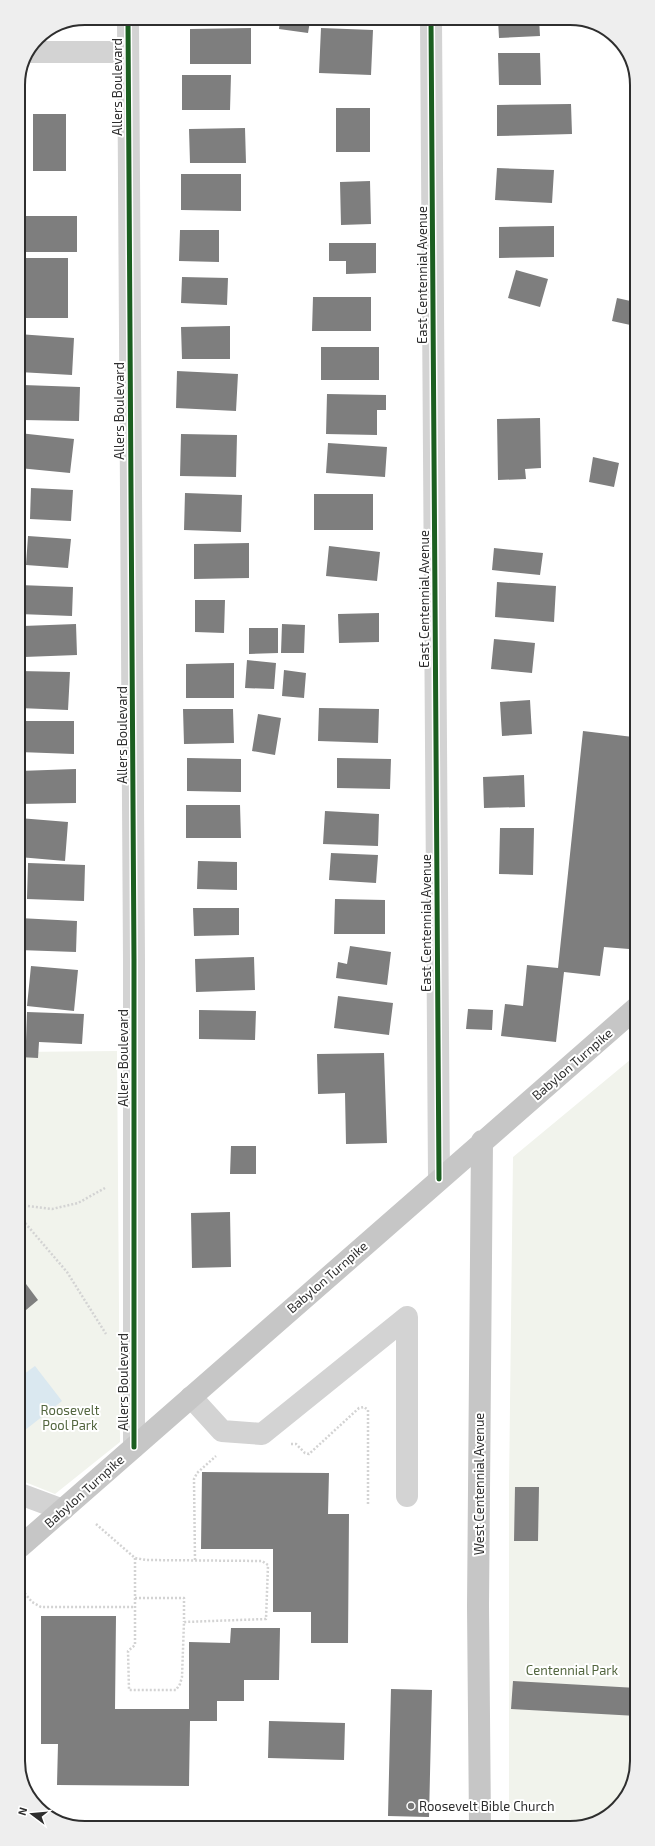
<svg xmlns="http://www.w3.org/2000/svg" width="655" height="1846" font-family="'Exo 2',sans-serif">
	<rect width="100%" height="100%" fill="#fff"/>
	<!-- green -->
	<path fill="#f1f3ec" d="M117,1051l3,391 -65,52 -35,-14 -1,-428z
		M636,1055l1,706 -14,40 -36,25h-78v-340l4,-329z"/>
	<!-- water -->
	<path fill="#dae8f0" d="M35,1366l27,35 -42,33v-57z"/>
	<!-- building -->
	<path fill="#7e7e7e" d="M539,18l1,18 -41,2 -1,-19z
		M280,21h30l-2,12 -29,-4z
		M251,28v36h-61v-35z
		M321,28l52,2 -2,45 -52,-2z
		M498,53h42l1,32h-42z
		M182,75h49l-1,35h-48z
		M571,104l1,30 -75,2v-31z
		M336,108h34v44h-34z
		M33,114h33v57h-33z
		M245,128l1,35h-56l-1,-34z
		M497,168l57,2 -2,33 -57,-3z
		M181,174h60v37l-60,-1z
		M370,181l1,43 -30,1 -1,-43z
		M21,216h56v36h-56z
		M554,226v31l-55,1v-31z
		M180,230h39v32l-40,-1z
		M329,243h47v30l-30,1v-13h-17z
		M23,258h45v60h-45z
		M516,270l32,9 -8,28 -32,-9z
		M182,277l46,1 -1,27 -46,-2z
		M313,297h58v34h-59z
		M617,298l18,4v24l-23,-5z
		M230,326v33h-48l-1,-32z
		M18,334l56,4 -2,37 -53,-3z
		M321,347h58v33h-58z
		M177,371l61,3 -2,37 -60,-3z
		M23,385l57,2 -1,34 -57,-1z
		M327,394l59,1v15h-9v25l-51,-1z
		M540,418l1,50 -16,1 1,10 -28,1 -1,-61z
		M19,433l55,6 -4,34 -51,-5z
		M181,434l56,1 -1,42 -56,-1z
		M328,443l59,4 -2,30 -59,-4z
		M593,457l26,6 -5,24 -25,-5z
		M31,488l42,2 -2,31 -41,-2z
		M185,493l57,2 -1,37 -57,-2z
		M314,494h59v36h-59z
		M28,536l43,3 -3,29 -42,-3z
		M249,543v35l-55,1v-35z
		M329,546l51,6 -3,29 -51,-5z
		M494,548l49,5 -3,22 -48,-5z
		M497,582l59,4 -2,36 -59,-5z
		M19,585l54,2 -1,29 -53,-2z
		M195,600h30l-1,33 -29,-1z
		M379,613v29l-40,1 -1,-29z
		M76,624l1,31 -53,2 -1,-31z
		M282,624l23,1 -1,28h-23z
		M249,628h29v25l-29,1z
		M494,639l41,4 -3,30 -41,-4z
		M247,660l29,3 -2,26 -29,-1z
		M234,663v35h-48v-34z
		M284,670l22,3 -2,25 -22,-2z
		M19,671l51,1 -2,38 -49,-2z
		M530,700l2,34 -30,2 -2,-34z
		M319,708l60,1 -1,34 -60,-2z
		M183,709h50l1,34 -50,1z
		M258,714l23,4 -6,37 -23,-4z
		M19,721h55v33l-55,-2z
		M583,731l50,6 -1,10h4v137l-7,65 -25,-2 -4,29 -36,-4 -8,70 -55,-6 4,-32 18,2 4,-41 31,3z
		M187,758l54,1v33l-54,-1z
		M337,758l54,1 -1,30 -53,-1z
		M76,769v34l-57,1v-33z
		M524,775l1,32 -41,1 -1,-31z
		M186,805h54l1,33h-55z
		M325,811l54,3 -1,32 -55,-2z
		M19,818l49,4 -3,39 -46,-4z
		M500,828h34l-1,47 -34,-1z
		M331,853l47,2 -2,28 -47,-3z
		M198,861l39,1v28l-40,-1z
		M28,863l57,2 -1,36 -57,-2z
		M335,899l50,1v34h-51z
		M193,908h46v27l-45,1z
		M19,918l58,3 -1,31 -57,-2z
		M350,946l41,6 -4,33 -51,-7 2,-16 9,2z
		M254,957l1,33 -59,2 -1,-33z
		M31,966l47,4 -4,41 -47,-5z
		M338,996l55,7 -4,32 -55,-7z
		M468,1009l25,1 -1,20 -26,-1z
		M199,1010l57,1 -1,29 -56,-1z
		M27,1012l57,2 -2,30 -43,-2 -1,16 -19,-1v-16h7z
		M384,1053l3,90 -41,1 -1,-51 -27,1 -1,-40z
		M231,1146h25v28h-26z
		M230,1212l1,55 -39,1 -1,-55z
		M20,1276l18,24 -18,15z
		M202,1472l127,1 -1,41h21l-1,129h-37v-31h-38v-63h-72z
		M515,1487h24l-1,54h-24z
		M41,1616h75l-1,93h74v-67l41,1 1,-15h49l-1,52h-35v21h-27v20h-27l-1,65 -132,-1 1,-41h-17z
		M513,1681l124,7v28l-126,-7z
		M391,1689l41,1 -3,127 -41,-1z
		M269,1721l76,2 -1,37 -76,-2z"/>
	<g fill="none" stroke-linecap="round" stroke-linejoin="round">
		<!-- path -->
		<path stroke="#d3d3d3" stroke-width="2.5" stroke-dasharray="2 2" stroke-linecap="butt" d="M20,1205l32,4 26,-6 27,-15
			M20,1217l47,55 39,62
			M291,1444h5l9,9 4,1 50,-46 5,-1 4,3v94
			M96,1524l39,34 11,2 116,1 6,4 -2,54 -82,3 -2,55 -2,7 -4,6h-47l-1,-39 7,-6v-87
			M195,1560l-1,-81 3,-6 19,-17
			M22,1590l10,12 9,5h94
			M135,1598h49v24"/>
		<!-- minor -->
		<path stroke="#d3d3d3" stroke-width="22" d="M431,20l8,1159
			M128,22l6,937v488
			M31,52h97
			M191,1397l31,34 40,3 145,-117v179
			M20,1494l43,16"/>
		<!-- major -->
		<path stroke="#c6c6c6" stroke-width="22" d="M20,1547l616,-539
			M480,1826l-2,-220 4,-465"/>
		<defs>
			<path id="cycleway" d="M431,20l8,1159
				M128,22l6,937v488"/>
		</defs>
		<!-- cycleway casing -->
		<use href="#cycleway" stroke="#fff" stroke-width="8"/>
		<!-- cycleway -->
		<use href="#cycleway" stroke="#1b5e20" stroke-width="5"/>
	</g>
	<!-- markers -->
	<circle fill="#777" stroke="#fff" stroke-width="1.5" cx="411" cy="1806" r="4"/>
	<g text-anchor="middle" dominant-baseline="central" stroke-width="4" stroke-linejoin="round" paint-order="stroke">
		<!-- street labels -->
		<g font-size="13" fill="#2e2e2e" stroke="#fff">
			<text transform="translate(117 87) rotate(-90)">Allers Boulevard</text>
			<text transform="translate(422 275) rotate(-90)">East Centennial Avenue</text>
			<text transform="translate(119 411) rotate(-90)">Allers Boulevard</text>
			<text transform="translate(424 599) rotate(-90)">East Centennial Avenue</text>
			<text transform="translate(122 735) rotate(-90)">Allers Boulevard</text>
			<text transform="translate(426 923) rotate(-90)">East Centennial Avenue</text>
			<text transform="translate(123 1058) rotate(-90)">Allers Boulevard</text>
			<text transform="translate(572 1064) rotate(-41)">Babylon Turnpike</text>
			<text transform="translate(327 1277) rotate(-41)">Babylon Turnpike</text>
			<text transform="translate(123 1382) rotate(-90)">Allers Boulevard</text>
			<text transform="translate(479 1484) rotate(-90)">West Centennial Avenue</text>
			<text transform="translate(84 1491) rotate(-42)">Babylon Turnpike</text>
		</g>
		<!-- park labels -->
		<g font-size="13" fill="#53663f" stroke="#fff">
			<text x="70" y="1410">Roosevelt<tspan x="70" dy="15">Pool Park</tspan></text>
			<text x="572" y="1670">Centennial Park</text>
		</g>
		<!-- poi labels -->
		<g font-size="13" fill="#2e2e2e" stroke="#fff" text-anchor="start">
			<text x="419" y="1806">Roosevelt Bible Church</text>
		</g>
	</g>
	<!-- crop -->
	<path d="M0 0H655V1846H0ZM85 25H570A60 60 0 0 1 630 85V1761A60 60 0 0 1 570 1821H85A60 60 0 0 1 25 1761V85A60 60 0 0 1 85 25Z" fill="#eee" fill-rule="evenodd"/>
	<path fill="none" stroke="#2e2e2e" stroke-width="2" d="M85 25H570A60 60 0 0 1 630 85V1761A60 60 0 0 1 570 1821H85A60 60 0 0 1 25 1761V85A60 60 0 0 1 85 25Z"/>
	<!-- north arrow -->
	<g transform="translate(32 1814) rotate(286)" stroke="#ffffff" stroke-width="3" paint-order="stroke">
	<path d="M0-3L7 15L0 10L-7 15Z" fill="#2e2e2e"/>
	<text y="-6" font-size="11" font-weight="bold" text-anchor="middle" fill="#2e2e2e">N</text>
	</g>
</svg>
